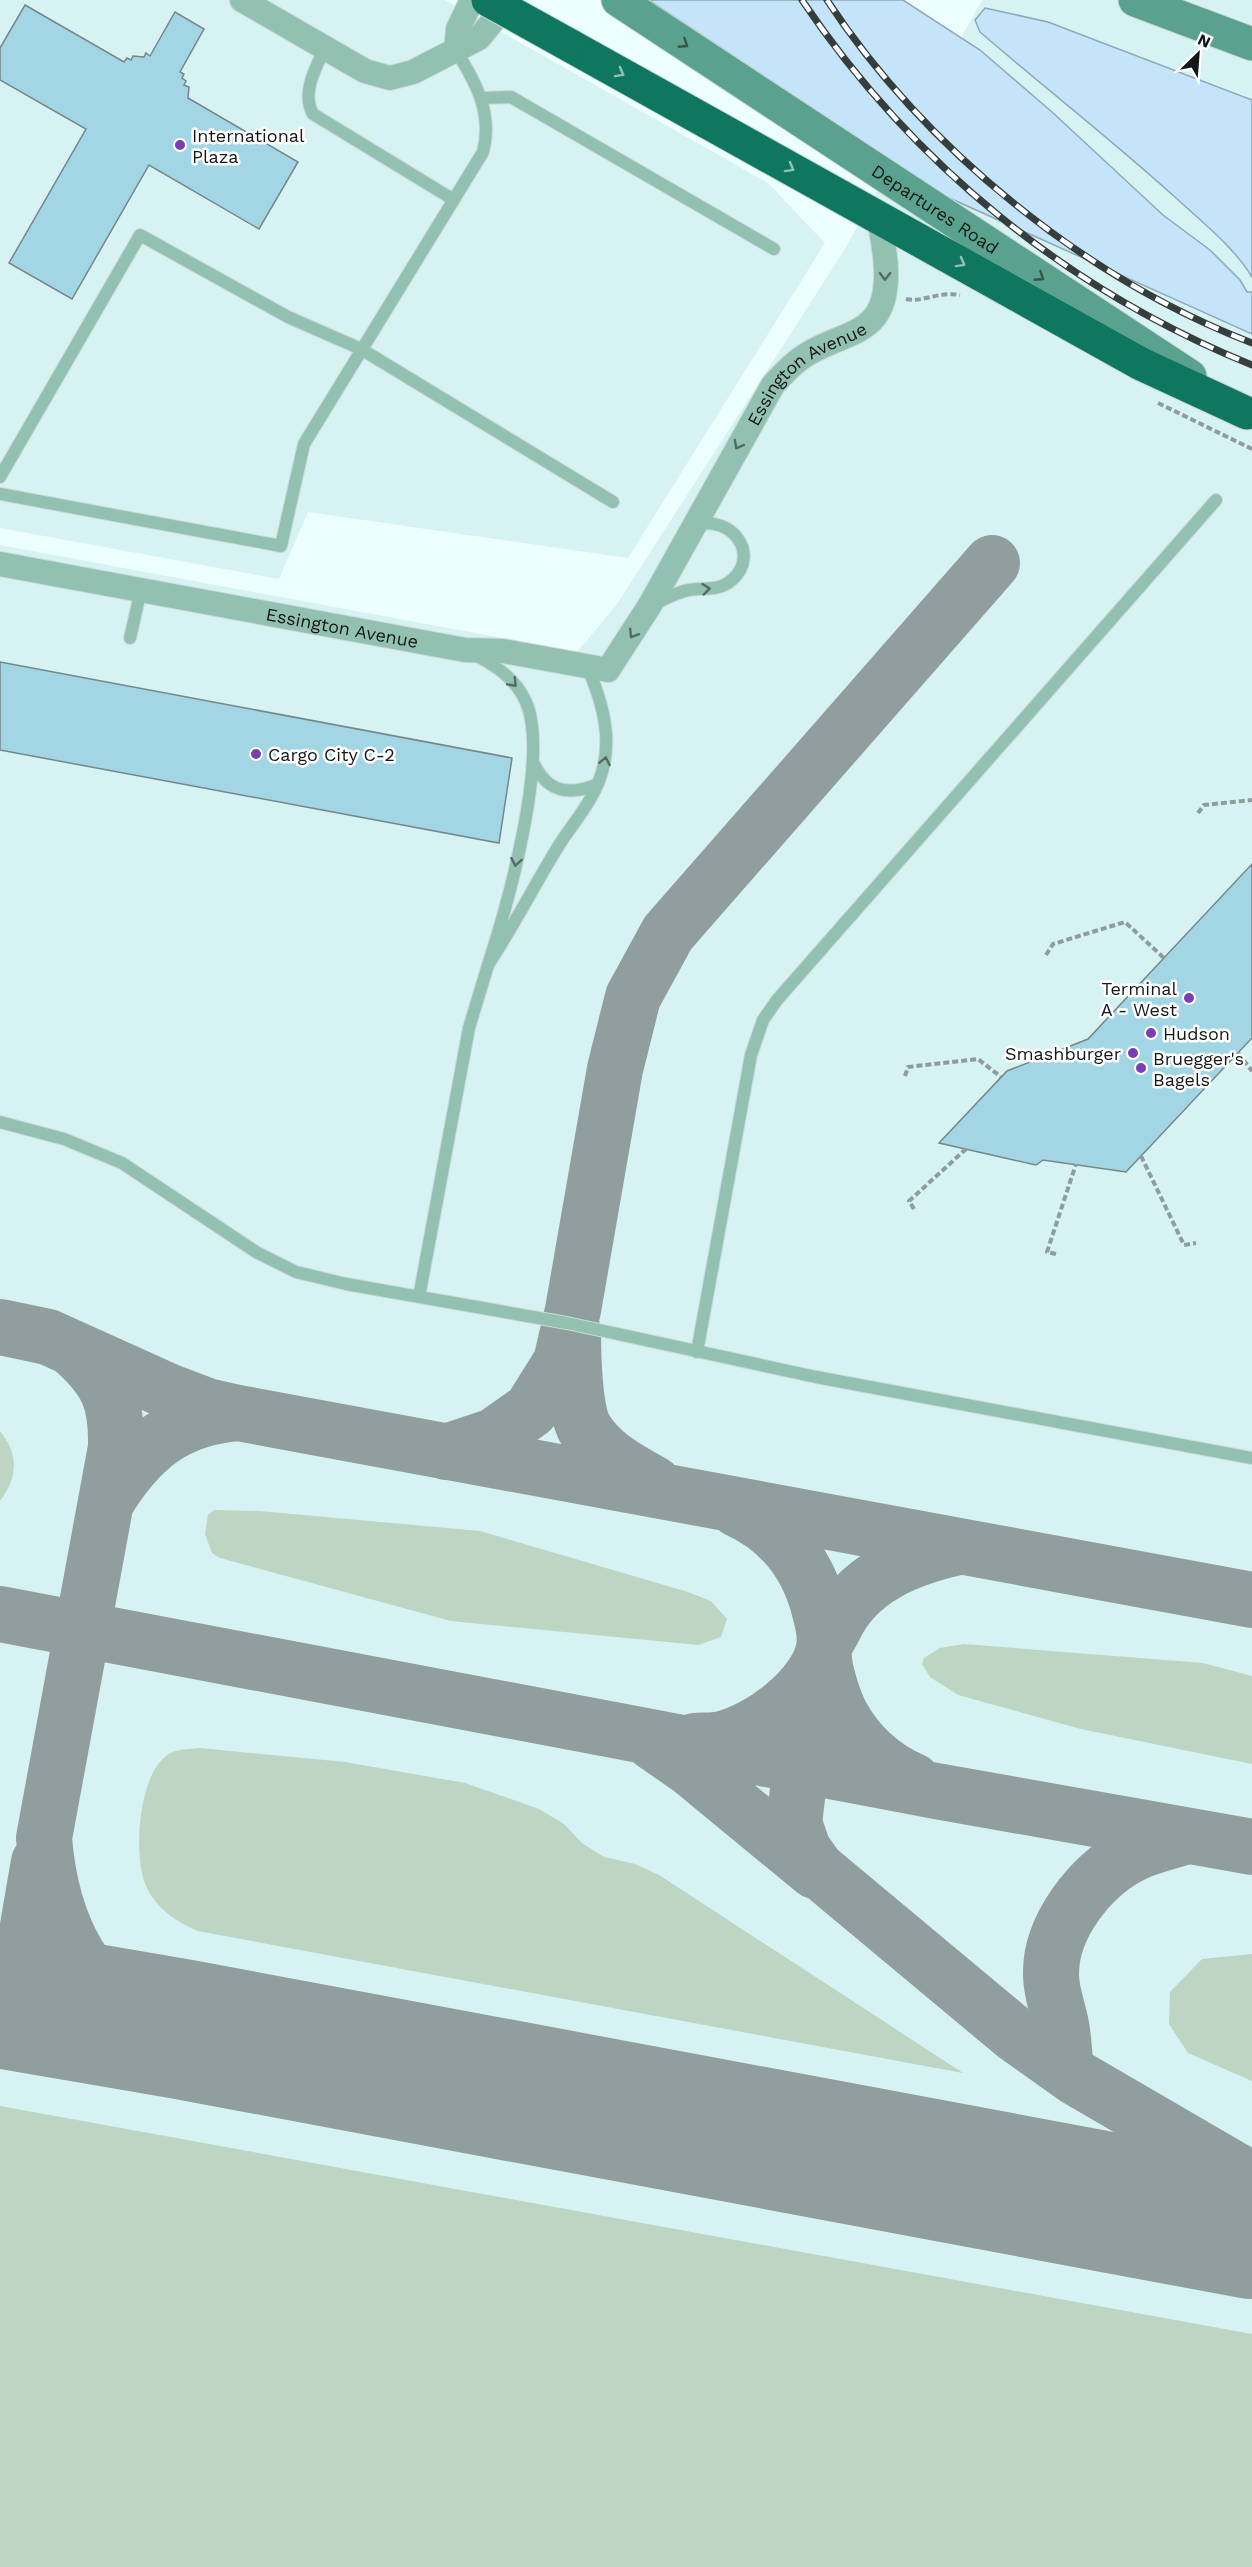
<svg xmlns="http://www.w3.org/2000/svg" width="1252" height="2567" font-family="'Work Sans',sans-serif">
	<rect width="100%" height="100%" fill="#ecfffe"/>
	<!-- built -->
	<path fill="#d6f2f2" d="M0,0h445l323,183 57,60 -197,315 -320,-46 -29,67 -279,-51z
		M982,0h270v2567h-1252v-2022l577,107 40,-48 228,-355z"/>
	<!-- green -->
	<path fill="#bdd5c2" d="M0,1431c19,23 18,46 0,70z
		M214,1510l45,1 221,20 208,61 23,9 16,18 -6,18 -23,8 -247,-24 -231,-63 -8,-5 -7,-19 3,-19z
		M964,1644l239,19 49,13v88l-171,-35 -123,-34 -28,-18 -8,-13 2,-6 16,-10z
		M200,1748l145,14 120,21 74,26 25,15 18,19 22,14 31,7 24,11 304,198 -765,-142c-21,-9 -41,-22 -51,-43 -15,-29 -9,-116 22,-134 8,-5 21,-5 31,-6z
		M1252,1954v127l-64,-28 -19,-29 1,-32 32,-33z
		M0,2106l1252,228v233h-1252z"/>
	<!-- water -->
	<path fill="#c4e4fa" stroke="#8fa7b6" stroke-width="1.5" d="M649,0h254l77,50 72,62 111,103 47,35 30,30 7,12h5v42l-307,-138z
		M985,8l63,14 204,78v177c-18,-30 -50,-55 -76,-79 -63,-57 -131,-110 -196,-166l-5,-12z"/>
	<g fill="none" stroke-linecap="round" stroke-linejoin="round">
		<!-- taxiway -->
		<path stroke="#909e9e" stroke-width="56" d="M0,1327l48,10 122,55 37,14 31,7 1014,187
			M573,1331c0,21 1,81 12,98 15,26 43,40 69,55
			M73,1349c35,31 44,52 43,98l-72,391c5,63 26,131 82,167 17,10 37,17 55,24
			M446,1452l48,-16 37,-26 30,-48 12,-52 42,-241 18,-72 35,-64 324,-370
			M108,1499c32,-51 67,-81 130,-86
			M0,1614l936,177 316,56
			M824,1648l-23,117 -7,58 9,26 14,20 199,166 59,42 177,103
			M694,1741c9,-1 19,0 28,-2 37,-8 95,-51 102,-91 2,-11 -1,-25 -4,-36 -11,-46 -39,-83 -83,-103
			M654,1743l36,25 125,103
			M913,1781c-32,-14 -55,-35 -72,-66 -8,-16 -19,-49 -17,-66 1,-7 7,-15 10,-21 23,-50 75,-70 125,-81
			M15,2001l24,-139
			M1066,2070c-2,-15 -2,-30 -5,-45 -3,-17 -10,-32 -10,-50 -1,-48 39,-99 80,-120 17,-9 38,-13 56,-19"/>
		<!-- runway -->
		<path stroke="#909e9e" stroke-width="140" d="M0,1998l181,31 1071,200"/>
	</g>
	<!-- building -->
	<path fill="#a3d6e4" stroke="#76868a" stroke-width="1.5" d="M25,5l99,57 3,-4 4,2 2,-4 11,1 2,-4 4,3 25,-44 29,17 -24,43 4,2 -2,4 4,3 -2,4 5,2 -1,11 110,64 -39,67 -110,-64 -77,134 -63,-36 77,-134 -86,-49v-32z
		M0,662l512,96 -13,85 -499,-93z
		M1252,864v174l-126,134 -83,-12 -7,5 -97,-22 68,-72 81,-32z"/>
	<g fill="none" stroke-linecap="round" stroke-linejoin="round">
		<defs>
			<path id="lane" d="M325,48c-9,19 -24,45 -12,66l141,86
				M482,98l29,-1 263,152
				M0,477l140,-242 148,82 73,32 252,153
				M0,494l281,52 23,-102 179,-292c10,-38 -7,-70 -27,-101
				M654,604c11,-5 23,-12 35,-14 16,-3 30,2 44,-11 27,-25 -1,-64 -38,-54
				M130,638l11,-48
				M477,656c20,10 40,25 49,46 24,54 -19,205 -38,263 25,-38 45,-77 68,-115 10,-17 23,-32 33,-49 28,-45 18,-89 -2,-135
				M534,764c14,29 36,32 64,20
				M0,1122l64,17 58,24 134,89 40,20 50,12 221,39 249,54 436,81
				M419,1297l50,-269 19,-63
				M697,1352l54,-297 12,-35 14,-20 439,-500"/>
			<g id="street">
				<path d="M242,0l123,71 25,7 23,-6 66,-34 31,-38"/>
				<path d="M456,51l2,-22 14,-29"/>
				<path id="s1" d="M0,564l465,86 38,1 105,19 42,-65 123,-220c11,-12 23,-25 38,-33 37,-21 74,-18 75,-74 1,-20 -4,-40 -7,-60"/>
			</g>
			<g id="secondary">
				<path id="s2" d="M618,0l572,376"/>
				<path d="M1135,0l117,44"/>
			</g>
			<path id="highway" d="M569,45l572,319 106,49"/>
		</defs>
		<!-- lane casing -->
		<use href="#lane" stroke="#c9dad9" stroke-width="14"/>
		<!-- street casing -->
		<use href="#street" stroke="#c9dad9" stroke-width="26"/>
		<!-- secondary casing -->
		<use href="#secondary" stroke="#c9dad9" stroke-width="35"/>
		<!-- highway casing -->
		<use href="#highway" stroke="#c9dad9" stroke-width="35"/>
		<!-- path -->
		<path stroke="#8f9c9c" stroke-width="4" stroke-dasharray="6 3" stroke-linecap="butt" d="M906,299c16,4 32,-8 54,-4
			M1158,403l94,46
			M1198,813l6,-8 48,-5
			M1046,955l7,-11 72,-22 39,36
			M1238,1053l14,18
			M905,1076l3,-9 70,-8 23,18
			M1141,1156l43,89 12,-2
			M914,1209l-5,-8 57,-52
			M1056,1254l-9,-2 29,-88"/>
		<!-- lane -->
		<use href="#lane" stroke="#92c0b1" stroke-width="12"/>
		<!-- street -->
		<use href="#street" stroke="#92c0b1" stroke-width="24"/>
		<!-- secondary -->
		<use href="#secondary" stroke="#5ba28e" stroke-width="33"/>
		<!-- highway -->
		<use href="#highway" stroke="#0f7660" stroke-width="33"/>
		<defs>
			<path id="rail" d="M802,0c110,164 267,291 450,365
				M827,0c98,149 259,279 425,343"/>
		</defs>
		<!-- rail casing -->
		<use href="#rail" stroke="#353d3d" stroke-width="7"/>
		<!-- rail -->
		<use href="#rail" stroke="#fff" stroke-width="4.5" stroke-dasharray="14" stroke-linecap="butt"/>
		<defs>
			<path id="highway-bridge" d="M488,0l81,45"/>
		</defs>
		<!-- highway-bridge casing -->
		<use href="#highway-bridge" stroke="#c9dad9" stroke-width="35" stroke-linecap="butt"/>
		<!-- highway-bridge -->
		<use href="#highway-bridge" stroke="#0f7660" stroke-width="33"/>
	</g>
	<!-- one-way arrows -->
	<defs><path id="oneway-chevron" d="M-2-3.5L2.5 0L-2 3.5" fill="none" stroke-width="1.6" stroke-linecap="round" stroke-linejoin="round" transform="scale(1.5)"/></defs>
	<g stroke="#33564d">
		<use href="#oneway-chevron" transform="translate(684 44) rotate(33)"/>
		<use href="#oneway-chevron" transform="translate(1040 277) rotate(33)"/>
	</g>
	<g stroke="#93c1b7">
		<use href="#oneway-chevron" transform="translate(620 73) rotate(29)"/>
		<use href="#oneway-chevron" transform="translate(790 168) rotate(29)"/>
		<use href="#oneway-chevron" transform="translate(961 263) rotate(29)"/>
	</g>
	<g stroke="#526c64">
		<use href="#oneway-chevron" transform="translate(885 276) rotate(91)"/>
		<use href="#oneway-chevron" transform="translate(738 445) rotate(119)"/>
		<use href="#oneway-chevron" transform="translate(706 589) rotate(-6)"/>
		<use href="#oneway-chevron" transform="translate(633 634) rotate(122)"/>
		<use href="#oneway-chevron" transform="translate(513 683) rotate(47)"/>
		<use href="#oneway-chevron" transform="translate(605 761) rotate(-78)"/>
		<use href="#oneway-chevron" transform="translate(516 862) rotate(100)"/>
	</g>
	<!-- markers -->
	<g fill="#783eb4" stroke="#fff" stroke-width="2">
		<circle cx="180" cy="145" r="6"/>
		<circle cx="256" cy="754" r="6"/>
		<circle cx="1189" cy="998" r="6"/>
		<circle cx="1151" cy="1033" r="6"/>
		<circle cx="1133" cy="1053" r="6"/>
		<circle cx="1141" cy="1068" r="6"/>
	</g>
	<g text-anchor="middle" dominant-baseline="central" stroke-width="5" stroke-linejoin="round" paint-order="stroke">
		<!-- poi labels -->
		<g font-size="18" fill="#121818" stroke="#fff" text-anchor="start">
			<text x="192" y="135">International<tspan x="192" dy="21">Plaza</tspan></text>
			<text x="268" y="754">Cargo City C-2</text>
			<text x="1177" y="988" text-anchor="end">Terminal<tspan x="1177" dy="21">A - West</tspan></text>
			<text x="1163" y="1033">Hudson</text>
			<text x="1121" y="1053" text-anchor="end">Smashburger</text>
			<text x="1153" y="1058">Bruegger's<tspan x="1153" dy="21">Bagels</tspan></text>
		</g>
		<!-- street labels -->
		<g font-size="18" fill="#121818" stroke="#fff">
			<text stroke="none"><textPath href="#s2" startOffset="380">Departures Road</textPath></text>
			<text stroke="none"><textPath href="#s1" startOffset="980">Essington Avenue</textPath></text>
			<text stroke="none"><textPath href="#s1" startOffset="348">Essington Avenue</textPath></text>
		</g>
	</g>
	<!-- north arrow -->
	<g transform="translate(1198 54) rotate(25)" stroke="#ffffff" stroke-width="4.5" paint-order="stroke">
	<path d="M0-4.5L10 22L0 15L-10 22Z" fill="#121818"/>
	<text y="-9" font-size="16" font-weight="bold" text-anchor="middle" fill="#121818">N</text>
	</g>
</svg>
